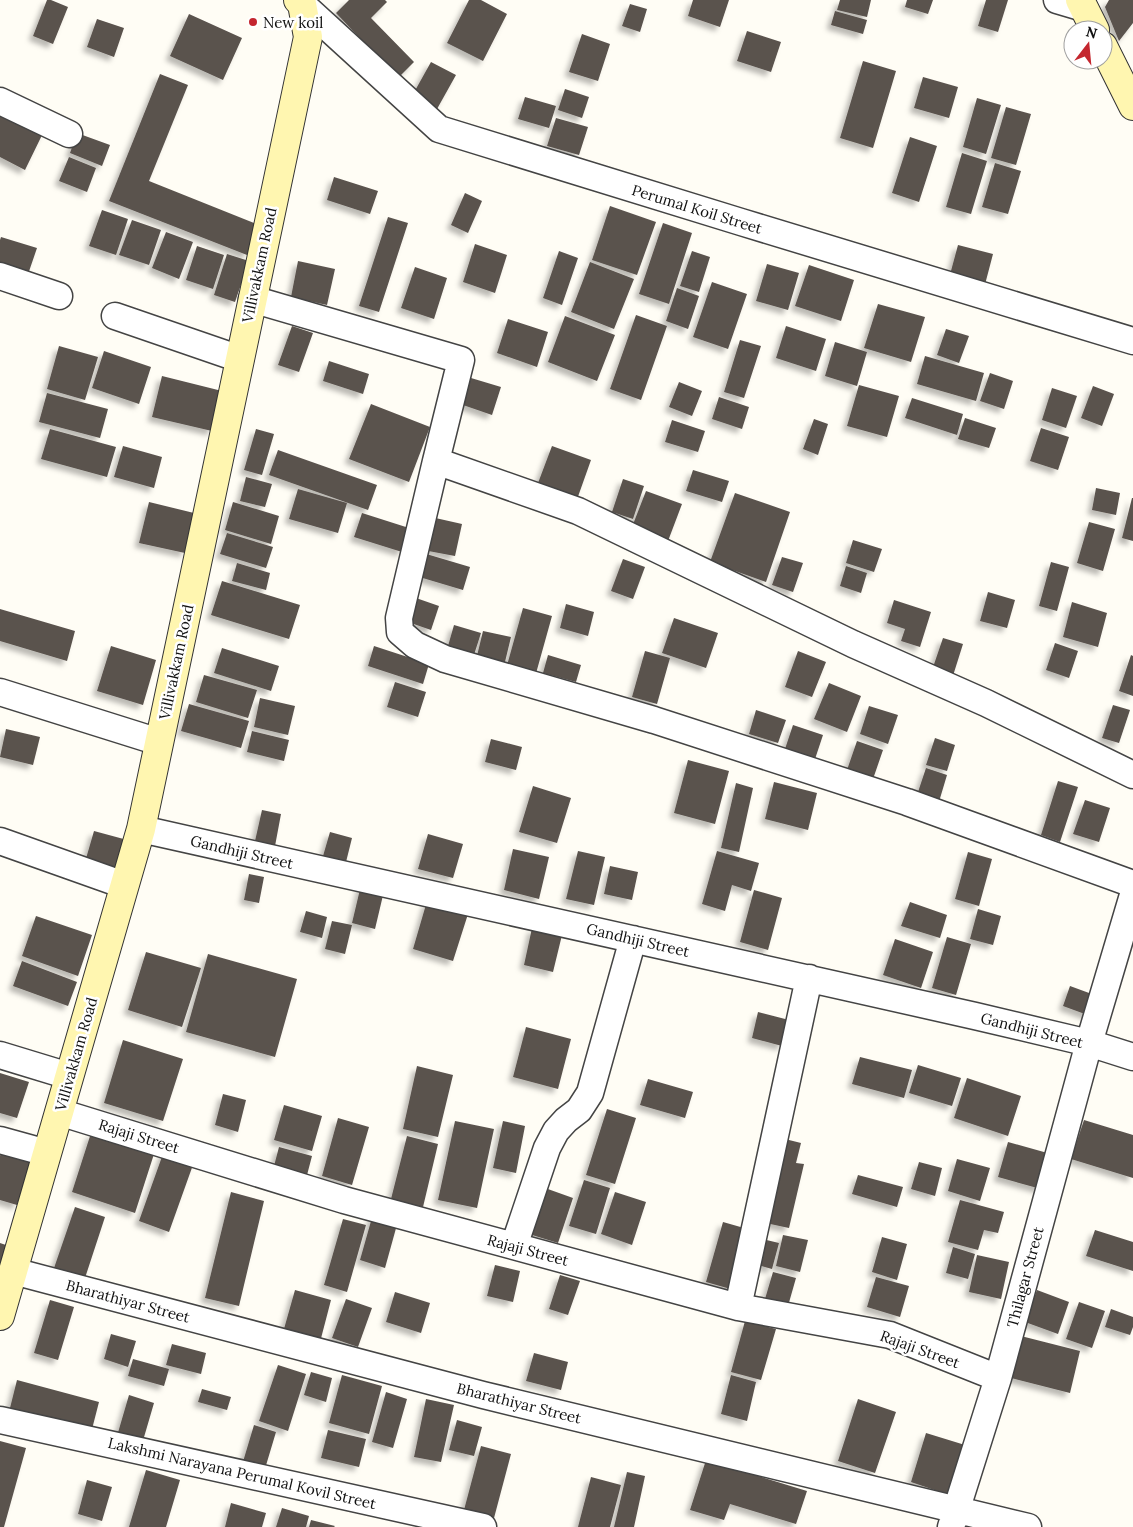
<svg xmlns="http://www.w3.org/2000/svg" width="1133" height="1527" font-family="Lora,serif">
	<defs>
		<filter id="shadow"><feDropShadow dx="-4.5" dy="4.5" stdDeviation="2.5" flood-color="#0004"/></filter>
	</defs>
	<rect width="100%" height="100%" fill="#fffdf5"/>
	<!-- building -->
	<path fill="#5a524d" filter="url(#shadow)" d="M47,0h4l17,7 -15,37 -20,-8z
		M349,0h36l2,2 -16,16 43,44 -16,16 -62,-65z
		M469,0h12l26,14 -24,47 -36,-18z
		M693,0h36l-9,27 -32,-11z
		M840,0h31l-4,17 -30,-7z
		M907,0h26l-5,14 -23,-7z
		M986,0h22l-10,32 -20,-6z
		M1109,0h24v23l-14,18 -14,-34z
		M630,4l17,5 -7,23 -18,-6z
		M835,11l32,9 -4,14 -32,-9z
		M189,14l53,24 -19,42 -53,-24z
		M97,19l27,9 -10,29 -27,-10z
		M747,31l34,11 -10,30 -34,-11z
		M582,34l28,10 -12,37 -29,-9z
		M863,61l33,10 -23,77 -33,-10z
		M431,62l25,13 -19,34 -25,-13z
		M160,74l28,11 -39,96 110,44 -12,30 -138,-54z
		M923,77l35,10 -9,31 -35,-10z
		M565,89l24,8 -7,21 -24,-8z
		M525,97l31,9 -7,22 -31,-9z
		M977,98l24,7 -15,49 -23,-7z
		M1006,107l25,7 -15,51 -25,-7z
		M0,109l44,22 -19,39 -25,-13z
		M556,118l32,9 -9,28 -32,-9z
		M77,133l33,12 -8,21 -32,-13z
		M910,137l27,9 -18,56 -27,-9z
		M962,153l25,8 -16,53 -25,-7z
		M69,157l27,11 -9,24 -28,-11z
		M995,163l26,8 -13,43 -26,-7z
		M334,177l44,14 -8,23 -43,-14z
		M465,193l17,8 -14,32 -17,-8z
		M610,206l46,16 -19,53 -45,-15z
		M102,210l26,9 -12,36 -27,-9z
		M388,217l20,6 -29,89 -20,-6z
		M132,220l29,10 -12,35 -30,-10z
		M663,223l29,10 -23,71 -30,-10z
		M166,232l27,10 -14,37 -27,-11z
		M1,237l36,11 -12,35 -25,-9v-34z
		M475,244l32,11 -12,38 -32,-11z
		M958,245l35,9 -10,38 -35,-10z
		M197,246l27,9 -11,34 -27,-9z
		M559,251l19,7 -16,47 -19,-7z
		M692,251l18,6 -11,35 -19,-6z
		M227,254l22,7 -14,41 -21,-7z
		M298,261l37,8 -8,36 -36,-8z
		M590,262l44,17 -20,50 -43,-17z
		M767,264l32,9 -11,37 -32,-9z
		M809,265l45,15 -13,41 -46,-15z
		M415,267l32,11 -13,41 -33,-11z
		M712,282l35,12 -19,55 -35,-12z
		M677,288l22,8 -11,33 -22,-8z
		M878,304l47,13 -14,45 -47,-14z
		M636,315l31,11 -26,74 -31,-11z
		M565,316l50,19 -18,46 -49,-19z
		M508,319l40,13 -11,35 -40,-14z
		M292,326l21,7 -14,39 -21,-7z
		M786,326l40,13 -10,32 -40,-13z
		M946,329l23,7 -10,27 -22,-8z
		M740,340l21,6 -17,52 -20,-6z
		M835,342l32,10 -10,34 -32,-10z
		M59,346l39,11 -13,43 -38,-11z
		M104,351l47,16 -12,37 -47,-16z
		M925,356l59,17 -8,28 -59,-17z
		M329,361l40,13 -6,20 -40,-13z
		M990,373l23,8 -9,28 -24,-8z
		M162,376l60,15 -10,40 -60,-14z
		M471,378l30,9 -9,28 -29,-10z
		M679,382l23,9 -10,25 -23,-9z
		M859,385l40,11 -12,41 -40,-11z
		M1093,386l21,8 -12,32 -21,-8z
		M1052,388l25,8 -11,32 -24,-8z
		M47,393l61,16 -8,29 -61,-16z
		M719,397l30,10 -7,22 -30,-10z
		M912,398l51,16 -6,21 -52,-17z
		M371,404l59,23 -21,55 -60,-23z
		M965,418l31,10 -7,20 -31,-9z
		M814,419l14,5 -10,31 -15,-6z
		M672,420l33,11 -7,21 -33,-10z
		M1041,428l28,9 -11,33 -28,-9z
		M50,429l66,18 -9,30 -66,-18z
		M256,429l18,5 -12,41 -18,-5z
		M123,446l39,11 -8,31 -40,-11z
		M552,446l39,14 -16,45 -40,-14z
		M278,450l99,35 -9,25 -99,-35z
		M693,470l36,11 -7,21 -36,-11z
		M246,477l26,7 -7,23 -25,-6z
		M623,479l21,7 -11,33 -21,-7z
		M1096,488l24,5 -4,22 -24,-5z
		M298,489l49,14 -9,30 -49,-14z
		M646,491l36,13 -14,37 -36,-14z
		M735,493l55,19 -24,70 -56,-20z
		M1132,498h1v43l-11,-3z
		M149,502l45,11 -9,40 -46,-10z
		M233,502l46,14 -8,28 -46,-14z
		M362,513l47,15 -7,24 -48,-15z
		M431,517l31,7 -7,32 -32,-6z
		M1089,522l26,7 -12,42 -26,-8z
		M227,533l46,14 -7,21 -46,-14z
		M853,540l29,9 -8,23 -28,-9z
		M423,553l47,14 -7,23 -47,-14z
		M782,557l21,6 -10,29 -21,-7z
		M623,559l22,8 -12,32 -22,-8z
		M1051,562l18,5 -12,44 -18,-5z
		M237,563l33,10 -4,17 -34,-9z
		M846,566l21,7 -6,20 -21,-7z
		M222,581l78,24 -11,34 -78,-24z
		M988,592l27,8 -8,28 -27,-7z
		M416,598l23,8 -8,24 -23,-8z
		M894,600l37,12 -11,35 -19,-6 4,-12 -18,-6z
		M1072,602l35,11 -9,34 -35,-10z
		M566,604l28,8 -6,24 -28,-8z
		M523,608l29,8 -17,61 -29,-8z
		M0,609l75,22 -8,30 -67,-20z
		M674,618l44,15 -12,35 -44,-15z
		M454,625l27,8 -9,28 -26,-8z
		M483,631l28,6 -7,29 -28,-6z
		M943,638l20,6 -12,38 -21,-6z
		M1055,643l23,8 -9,27 -23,-8z
		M111,646l45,14 -13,45 -46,-14z
		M374,646l55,18 -6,20 -55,-18z
		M222,648l57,18 -8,25 -57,-18z
		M645,651l25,7 -13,46 -25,-7z
		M798,651l28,11 -14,35 -27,-10z
		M548,655l33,10 -5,17 -33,-9z
		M1131,655l2,1v40l-14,-5z
		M204,675l53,15 -9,28 -52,-16z
		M395,682l31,10 -8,25 -31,-10z
		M829,683l32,13 -14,36 -33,-13z
		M260,698l35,8 -7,29 -34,-8z
		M189,704l60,17 -8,27 -60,-17z
		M1113,705l17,5 -11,33 -17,-5z
		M869,706l29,9 -10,29 -28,-10z
		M756,710l30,10 -8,23 -29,-9z
		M793,725l30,10 -8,24 -30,-10z
		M6,729l34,8 -7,28 -33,-8z
		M252,731l37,9 -5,21 -37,-9z
		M935,738l20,7 -8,26 -21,-6z
		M491,739l31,8 -6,23 -31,-8z
		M857,741l26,9 -10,29 -26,-9z
		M688,760l41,11 -14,53 -41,-11z
		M926,768l21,7 -9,30 -22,-7z
		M1058,781l20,6 -18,55 -19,-7z
		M774,782l43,11 -9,37 -43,-11z
		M736,783l17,5 -14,64 -18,-4z
		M533,786l38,12 -14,45 -38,-11z
		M1085,800l25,8 -11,34 -26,-8z
		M262,810l19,4 -6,32 -20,-5z
		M94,831l37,10 -9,31 -37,-10z
		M330,832l22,6 -6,24 -23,-6z
		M428,834l35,10 -10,34 -35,-9z
		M513,849l36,8 -10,42 -35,-9z
		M578,851l27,6 -11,48 -28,-6z
		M717,851l42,12 -8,28 -19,-6 -7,26 -23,-7z
		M968,852l24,7 -13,47 -24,-7z
		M610,866l28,6 -6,28 -28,-6z
		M249,874l15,3 -5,26 -15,-3z
		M361,885l23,6 -9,38 -23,-6z
		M754,890l28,8 -14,52 -28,-8z
		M427,901l41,13 -15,47 -40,-12z
		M910,902l37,13 -7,23 -39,-12z
		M978,909l23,7 -8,29 -23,-6z
		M306,911l21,6 -5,21 -22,-6z
		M36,916l56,19 -14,41 -56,-20z
		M332,921l20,4 -7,29 -20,-5z
		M532,928l30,7 -9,37 -29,-7z
		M947,937l24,7 -15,51 -24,-7z
		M895,939l38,13 -12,36 -38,-13z
		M146,952l55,16 -19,59 -54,-17z
		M208,954l89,25 -22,78 -89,-25z
		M22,961l55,21 -9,24 -55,-20z
		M1070,986l30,11 -7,20 -30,-11z
		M758,1012l31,8 -7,26 -30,-8z
		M526,1027l45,12 -13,50 -45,-12z
		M123,1040l60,19 -20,62 -59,-18z
		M860,1057l52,13 -8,28 -52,-14z
		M918,1065l43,13 -9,28 -43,-13z
		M417,1066l36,9 -15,62 -35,-8z
		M0,1073l29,9 -12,36 -17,-5z
		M967,1078l54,18 -13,40 -54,-18z
		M648,1079l45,13 -8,26 -45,-13z
		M223,1094l23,6 -8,32 -23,-7z
		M284,1105l38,11 -10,35 -38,-11z
		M607,1109l29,9 -21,66 -29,-9z
		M338,1118l31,9 -17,58 -30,-9z
		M1084,1120l49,15v43l-62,-19z
		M455,1121l39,8 -17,79 -39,-8z
		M503,1121l22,5 -9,47 -23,-5z
		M91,1133l63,21 -19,59 -63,-21z
		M407,1136l31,8 -15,63 -32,-8z
		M781,1138l20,5 -5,20 8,1 -15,64 -28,-6z
		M1008,1142l43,12 -10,35 -43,-12z
		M3,1146l30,9 -16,50 -17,-5v-44z
		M279,1147l33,9 -5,19 -33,-9z
		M164,1151l30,11 -25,70 -30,-11z
		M957,1159l33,9 -10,33 -32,-10z
		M919,1162l23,6 -7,28 -24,-7z
		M858,1175l45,12 -6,20 -45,-13z
		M584,1180l26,8 -14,46 -27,-8z
		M545,1188l28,10 -15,45 -29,-9z
		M231,1192l33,9 -25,105 -34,-8z
		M615,1192l31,10 -14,43 -31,-11z
		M960,1200l44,12 -6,21 -14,-3 -6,20 -30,-8z
		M75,1207l30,10 -21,64 -31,-10z
		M373,1214l25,7 -13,47 -25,-8z
		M343,1219l23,6 -19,67 -23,-7z
		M723,1222l28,8 -17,60 -28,-8z
		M1095,1230l38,12v29l-47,-15z
		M783,1235l25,5 -8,32 -24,-6z
		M882,1237l25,7 -10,36 -25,-8z
		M758,1238l21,5 -7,26 -21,-6z
		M0,1243l9,3 -9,27z
		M953,1247l22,7 -7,25 -22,-6z
		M977,1255l32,7 -8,37 -32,-7z
		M495,1265l25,6 -7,31 -26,-6z
		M773,1272l23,6 -8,28 -23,-7z
		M560,1275l20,6 -12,34 -19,-6z
		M876,1277l33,9 -9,31 -33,-10z
		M295,1290l36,10 -12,46 -37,-10z
		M1037,1290l32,12 -11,32 -33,-12z
		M395,1292l35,11 -9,30 -35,-11z
		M346,1299l26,9 -14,39 -26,-9z
		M50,1300l24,7 -16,53 -24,-7z
		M1079,1302l26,9 -13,37 -26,-9z
		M1111,1309l22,8v10l-3,8 -25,-8z
		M745,1321l31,8 -15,51 -30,-8z
		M111,1334l25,7 -8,26 -24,-8z
		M1013,1334l67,17 -10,42 -67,-17z
		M172,1344l34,9 -5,21 -35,-9z
		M534,1353l34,9 -7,28 -35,-9z
		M133,1359l36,10 -5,17 -36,-10z
		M278,1365l28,9 -18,57 -29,-10z
		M311,1372l21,6 -6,24 -22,-7z
		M342,1375l40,11 -13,48 -40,-11z
		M731,1375l25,7 -9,39 -26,-7z
		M17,1380l82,22 -8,31 -82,-21z
		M202,1389l29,8 -4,13 -29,-8z
		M386,1392l21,7 -14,49 -21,-6z
		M129,1395l25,8 -12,41 -25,-8z
		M426,1399l28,6 -13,57 -27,-5z
		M858,1399l38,13 -21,61 -37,-12z
		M457,1420l25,7 -8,29 -25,-6z
		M254,1425l22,7 -12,40 -22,-7z
		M328,1430l38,9 -7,28 -38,-9z
		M926,1433l39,12 -16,50 -38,-13z
		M0,1441l26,7 -22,79h-4z
		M481,1446l30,8 -17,64 -30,-8z
		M706,1460l101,31 -11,33 -66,-20 -6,16 -34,-10z
		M146,1470l34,10 -14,47h-37z
		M627,1472l18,4 -11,51h-20z
		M591,1477l30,8 -11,42h-32z
		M87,1480l25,7 -10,34 -24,-7z
		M231,1503l35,10 -4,14h-37z
		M282,1508l27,8 -3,11h-30z
		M311,1520l24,6 -1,1h-25z"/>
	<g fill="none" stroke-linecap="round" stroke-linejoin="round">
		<defs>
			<path id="street" d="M1057,0l27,8
				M302,4l137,125 302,93 392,119
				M0,101l69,33
				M0,276l59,20
				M252,299l209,61 -25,101 142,50 275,133 133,59 147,72
				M115,316l125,43
				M436,461l-37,157 1,14 15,13 30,14 209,61 253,82 226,82
				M0,692l159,50
				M141,829l834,187 114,27 44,14
				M0,841l124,44
				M0,1055l69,21
				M59,1112l285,88 394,107 152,28 108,43
				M0,1140l47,13
				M514,1246l33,-98 9,-17 10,-11 13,-10 11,-17 43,-154
				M13,1271l470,124 545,132
				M738,1307l71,-329
				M0,1420l483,107
				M951,1527l47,-149 91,-335 44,-148"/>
			<path id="secondary" d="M1080,0l15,30
				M1103,46l30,60
				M0,1316l141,-487 167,-792 -6,-33 -4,-4"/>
		</defs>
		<!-- street casing -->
		<use href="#street" stroke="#444" stroke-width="29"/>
		<!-- secondary casing -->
		<use href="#secondary" stroke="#333" stroke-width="30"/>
		<!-- street -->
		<use href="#street" stroke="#fff" stroke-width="26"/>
		<!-- secondary -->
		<use href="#secondary" stroke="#fff6b0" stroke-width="28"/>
	</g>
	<!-- markers -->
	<circle fill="#c4262e" stroke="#fff" stroke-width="2" cx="253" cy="22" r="5"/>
	<g text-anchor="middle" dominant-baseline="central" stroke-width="5" stroke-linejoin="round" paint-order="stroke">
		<!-- poi labels -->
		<g font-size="15" fill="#111" stroke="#fff" text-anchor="start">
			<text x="263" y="22">New koil</text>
		</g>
		<!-- street labels -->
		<g font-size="15" fill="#111" stroke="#fff">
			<text transform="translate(697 209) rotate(17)">Perumal Koil Street</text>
			<text transform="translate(259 265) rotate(-78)">Villivakkam Road</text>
			<text transform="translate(176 662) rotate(-78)">Villivakkam Road</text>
			<text transform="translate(242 852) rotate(13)">Gandhiji Street</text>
			<text transform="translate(638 940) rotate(13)">Gandhiji Street</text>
			<text transform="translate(1032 1030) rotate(14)">Gandhiji Street</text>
			<text transform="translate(76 1054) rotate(-74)">Villivakkam Road</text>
			<text transform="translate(139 1136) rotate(17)">Rajaji Street</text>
			<text transform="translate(528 1250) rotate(15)">Rajaji Street</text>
			<text transform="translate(1025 1277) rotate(-75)">Thilagar Street</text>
			<text transform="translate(128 1301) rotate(15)">Bharathiyar Street</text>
			<text transform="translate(920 1349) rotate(20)">Rajaji Street</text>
			<text transform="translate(519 1403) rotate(14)">Bharathiyar Street</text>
			<text transform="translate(242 1473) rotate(13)">Lakshmi Narayana Perumal Kovil Street</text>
		</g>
	</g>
	<!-- north arrow -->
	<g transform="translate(1088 45) rotate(16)"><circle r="24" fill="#ffffff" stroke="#a0a0a0"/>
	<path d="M0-4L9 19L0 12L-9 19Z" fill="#c4262e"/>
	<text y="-8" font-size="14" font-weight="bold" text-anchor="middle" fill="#111111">N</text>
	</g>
</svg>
